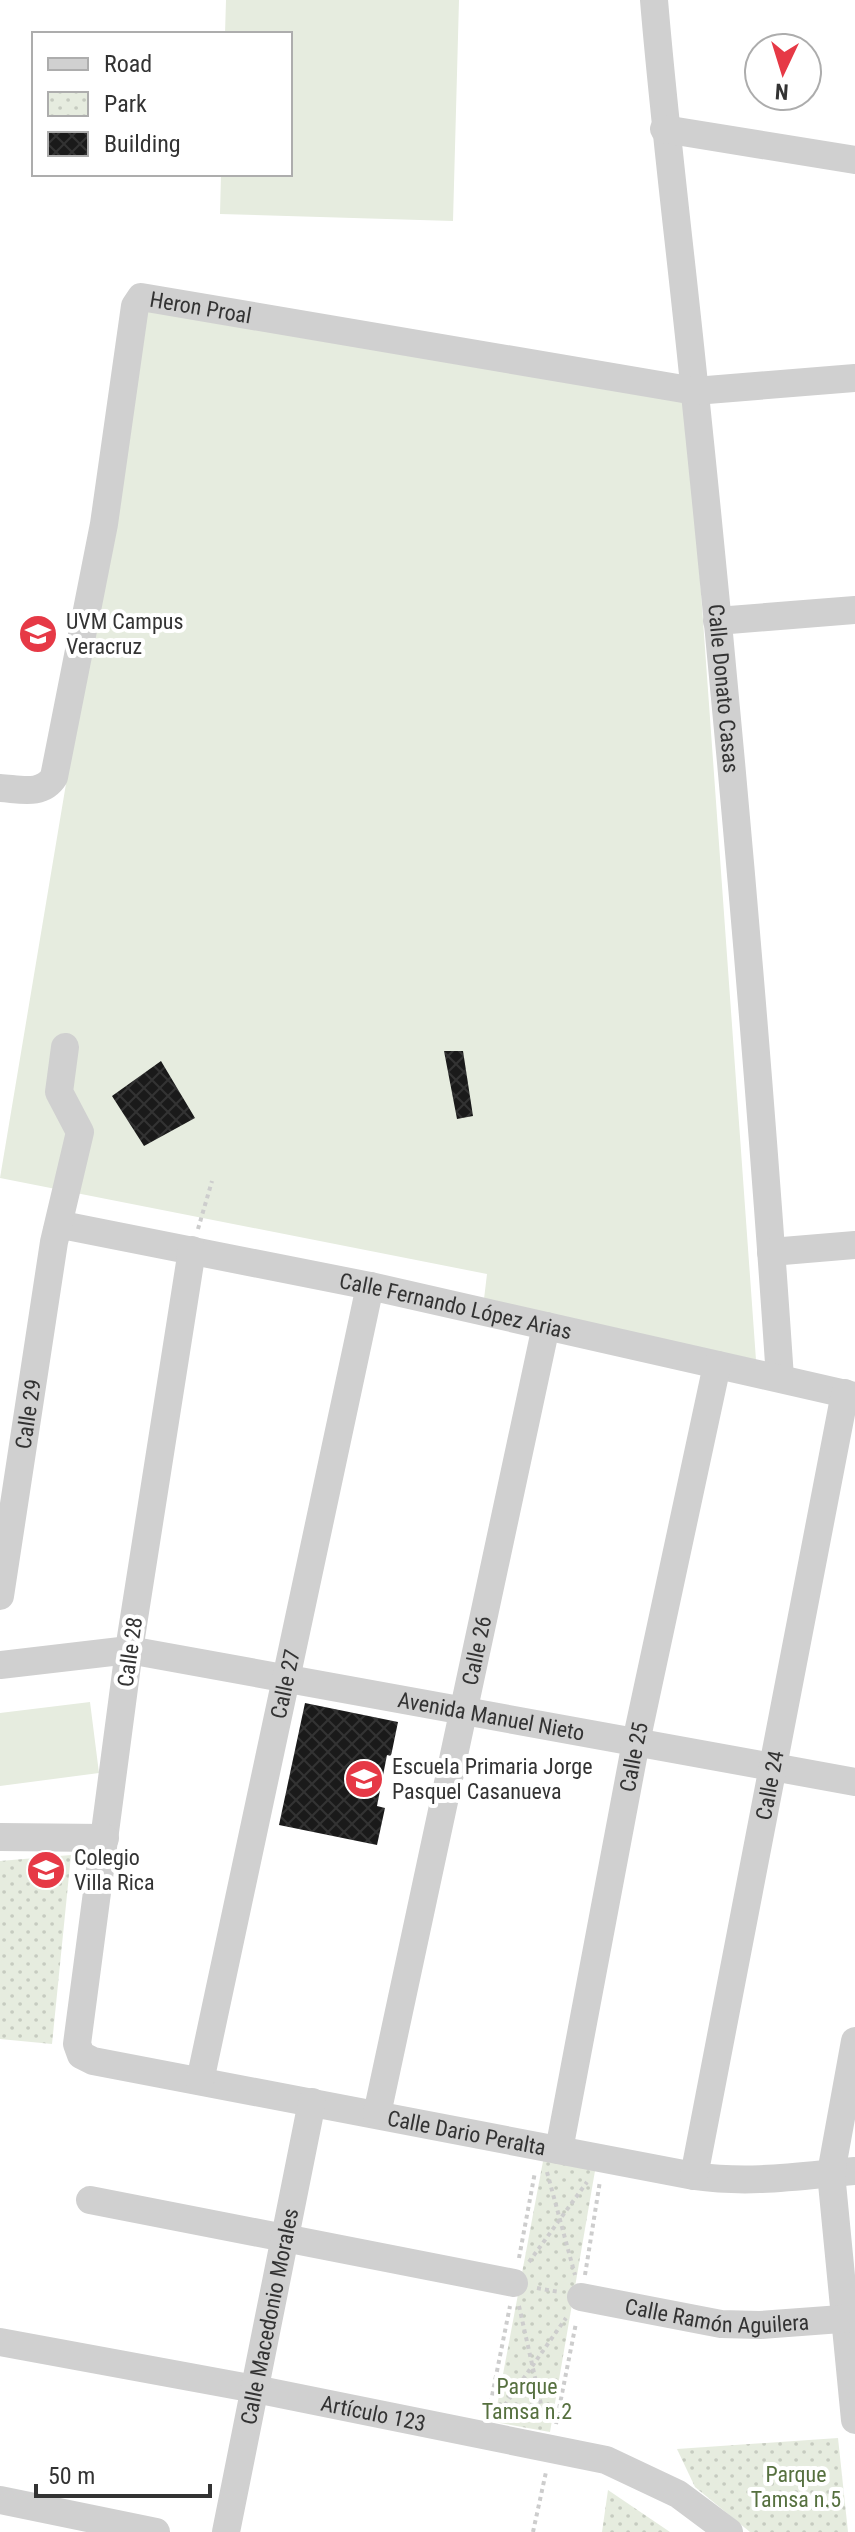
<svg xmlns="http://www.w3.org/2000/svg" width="855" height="2532" font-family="'Roboto Condensed',sans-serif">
	<defs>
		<pattern id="park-dots" width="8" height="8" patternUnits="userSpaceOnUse" patternTransform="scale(2)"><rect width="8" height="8" fill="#e6ecdf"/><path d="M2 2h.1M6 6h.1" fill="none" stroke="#c6cbc0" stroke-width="1.8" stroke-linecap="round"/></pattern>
		<pattern id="building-cross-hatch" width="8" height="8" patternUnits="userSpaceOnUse" patternTransform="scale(2)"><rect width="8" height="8" fill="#1a1a1a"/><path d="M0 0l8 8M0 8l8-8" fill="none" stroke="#333"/></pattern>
	</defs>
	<rect width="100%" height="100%" fill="#fff"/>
	<!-- park -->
	<path fill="url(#park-dots)" d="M71,1855l-19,189 -52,-5v-178z
		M544,2156l52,9 -46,267 -56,-10z
		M838,2438l10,94h-98l-55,-45 -18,-38z
		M608,2490l62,42h-68z"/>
	<!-- pitch -->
	<path fill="#e6ecdf" d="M226,0h233l-6,221 -233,-7 1,-40h69v-140h-65z
		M146,306l541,91 69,963 -272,-61 3,-25 -487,-96z
		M90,1702l9,71 -99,13v-73z"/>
	<!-- building -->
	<path fill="url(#building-cross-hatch)" d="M444,1051h19l10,65 -16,3z
		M161,1061l34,57 -51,28 -32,-50z
		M305,1703l93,19 -7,34 -4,-1 -10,51 8,2 -8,37 -98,-20z"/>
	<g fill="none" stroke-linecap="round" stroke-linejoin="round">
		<!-- path -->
		<path stroke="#cdcdcd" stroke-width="4" stroke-dasharray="4 4" stroke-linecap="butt" d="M198,1229l14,-48
			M547,2172l28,103
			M519,2258l16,-86
			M529,2262l58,-80
			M585,2275l15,-94
			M537,2288l22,4
			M519,2306l26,116
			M489,2411l21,-105
			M500,2412l66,-94
			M556,2424l20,-101
			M533,2532l13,-60"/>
		<!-- minor -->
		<g stroke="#d0d0d0" stroke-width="28">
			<path id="s1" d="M654,0c11,132 28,263 41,394 34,327 63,656 85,984"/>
			<path d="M664,129l191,31"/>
			<path d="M717,621l138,-11"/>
			<path id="s2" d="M0,788c20,1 42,8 54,-11l50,-253 31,-218 6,-9 554,94 160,-13"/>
			<path id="s3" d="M57,1231l10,-5 303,60 485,110"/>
			<path id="s4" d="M192,1250l-63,400 -52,394 4,11 12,6 601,115c58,8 104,0 161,-5"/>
			<path d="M771,1252l84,-7"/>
			<path id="s5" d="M0,1596l54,-354 26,-110 -21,-40 6,-45"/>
			<path id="s6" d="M0,1665l129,-15 726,132"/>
			<path d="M0,1837l105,1"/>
			<path d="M855,2041l-24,132 24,247"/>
			<path id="s7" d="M200,2081l170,-795"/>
			<path id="s8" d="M377,2114l169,-788"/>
			<path id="s9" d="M559,2150l77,-408 81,-377"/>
			<path id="s10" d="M694,2176l151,-783"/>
			<path d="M90,2200l424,83"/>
			<path id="s11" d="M581,2297l140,27 39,1 95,-7"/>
			<path id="s12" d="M0,2342l255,47 351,71 72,34 51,38"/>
			<path d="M0,2500l156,32"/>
			<path id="s13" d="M226,2532l86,-430"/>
		</g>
	</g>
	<!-- icons -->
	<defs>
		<symbol id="university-disc" viewBox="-11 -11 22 22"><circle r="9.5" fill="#e63946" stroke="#fff"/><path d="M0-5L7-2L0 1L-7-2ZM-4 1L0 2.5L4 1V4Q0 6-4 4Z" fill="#fff"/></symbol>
		<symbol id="school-disc" viewBox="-11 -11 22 22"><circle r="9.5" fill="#e63946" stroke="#fff"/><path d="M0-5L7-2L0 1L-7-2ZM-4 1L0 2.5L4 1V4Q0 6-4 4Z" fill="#fff"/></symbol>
	</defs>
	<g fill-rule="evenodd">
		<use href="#university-disc" x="16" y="612" width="44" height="44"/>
		<use href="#school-disc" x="342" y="1757" width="44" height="44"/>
		<use href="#university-disc" x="24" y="1848" width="44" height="44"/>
	</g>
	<g text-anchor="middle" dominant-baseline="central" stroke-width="8" stroke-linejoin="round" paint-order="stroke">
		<!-- street labels -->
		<g font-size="22" fill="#333" stroke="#fff">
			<text stroke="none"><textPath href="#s2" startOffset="608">Heron Proal</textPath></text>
			<text stroke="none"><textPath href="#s1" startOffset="692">Calle Donato Casas</textPath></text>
			<text stroke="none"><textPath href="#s3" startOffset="408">Calle Fernando López Arias</textPath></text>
			<text stroke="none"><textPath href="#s5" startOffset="184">Calle 29</textPath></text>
			<text stroke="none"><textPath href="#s8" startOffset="474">Calle 26</textPath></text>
			<text transform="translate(130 1652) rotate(-82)">Calle 28</text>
			<text stroke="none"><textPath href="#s7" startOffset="406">Calle 27</textPath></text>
			<text stroke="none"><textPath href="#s6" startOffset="498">Avenida Manuel Nieto</textPath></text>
			<text stroke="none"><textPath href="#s9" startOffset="400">Calle 25</textPath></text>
			<text stroke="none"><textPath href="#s10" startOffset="398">Calle 24</textPath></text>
			<text stroke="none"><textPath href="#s4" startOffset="1208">Calle Dario Peralta</textPath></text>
			<text stroke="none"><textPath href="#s11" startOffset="138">Calle Ramón Aguilera</textPath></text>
			<text stroke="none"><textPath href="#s13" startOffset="220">Calle Macedonio Morales</textPath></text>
			<text stroke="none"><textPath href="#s12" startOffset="380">Artículo 123</textPath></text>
		</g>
		<!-- poi labels -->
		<g font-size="22" fill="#333" stroke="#fff" text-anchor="start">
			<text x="66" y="621">UVM Campus<tspan x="66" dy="25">Veracruz</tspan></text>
			<text x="392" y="1766">Escuela Primaria Jorge<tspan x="392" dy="25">Pasquel Casanueva</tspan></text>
			<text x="74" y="1857">Colegio<tspan x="74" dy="25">Villa Rica</tspan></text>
		</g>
		<!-- park labels -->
		<g font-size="22" fill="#56703f" stroke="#fff">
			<text x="527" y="2386">Parque<tspan x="527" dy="25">Tamsa n.2</tspan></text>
			<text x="796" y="2474">Parque<tspan x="796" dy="25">Tamsa n.5</tspan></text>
		</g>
	</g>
	<!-- legend -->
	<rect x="32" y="32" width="260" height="144" fill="#ffffff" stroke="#adadad" stroke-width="2"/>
	<rect x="48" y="58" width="40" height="12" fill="#d0d0d0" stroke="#adadad" stroke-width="2"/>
	<text x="104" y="72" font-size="24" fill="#333333">Road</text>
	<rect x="48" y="92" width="40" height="24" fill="url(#park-dots)" stroke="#adadad" stroke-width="2"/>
	<text x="104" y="112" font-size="24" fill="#333333">Park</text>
	<rect x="48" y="132" width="40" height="24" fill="url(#building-cross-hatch)" stroke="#adadad" stroke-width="2"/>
	<text x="104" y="152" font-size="24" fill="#333333">Building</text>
	<!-- north arrow -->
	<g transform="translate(783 72) rotate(184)"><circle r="38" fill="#ffffff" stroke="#adadad" stroke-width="2"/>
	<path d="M0-6L14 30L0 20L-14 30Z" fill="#e63946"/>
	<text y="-12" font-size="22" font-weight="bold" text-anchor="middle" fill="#333333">N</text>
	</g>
	<!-- scale -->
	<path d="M36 2484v12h174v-12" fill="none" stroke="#333333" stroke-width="4"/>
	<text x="48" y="2484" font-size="24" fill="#333333" stroke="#ffffff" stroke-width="6" paint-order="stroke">50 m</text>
</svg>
